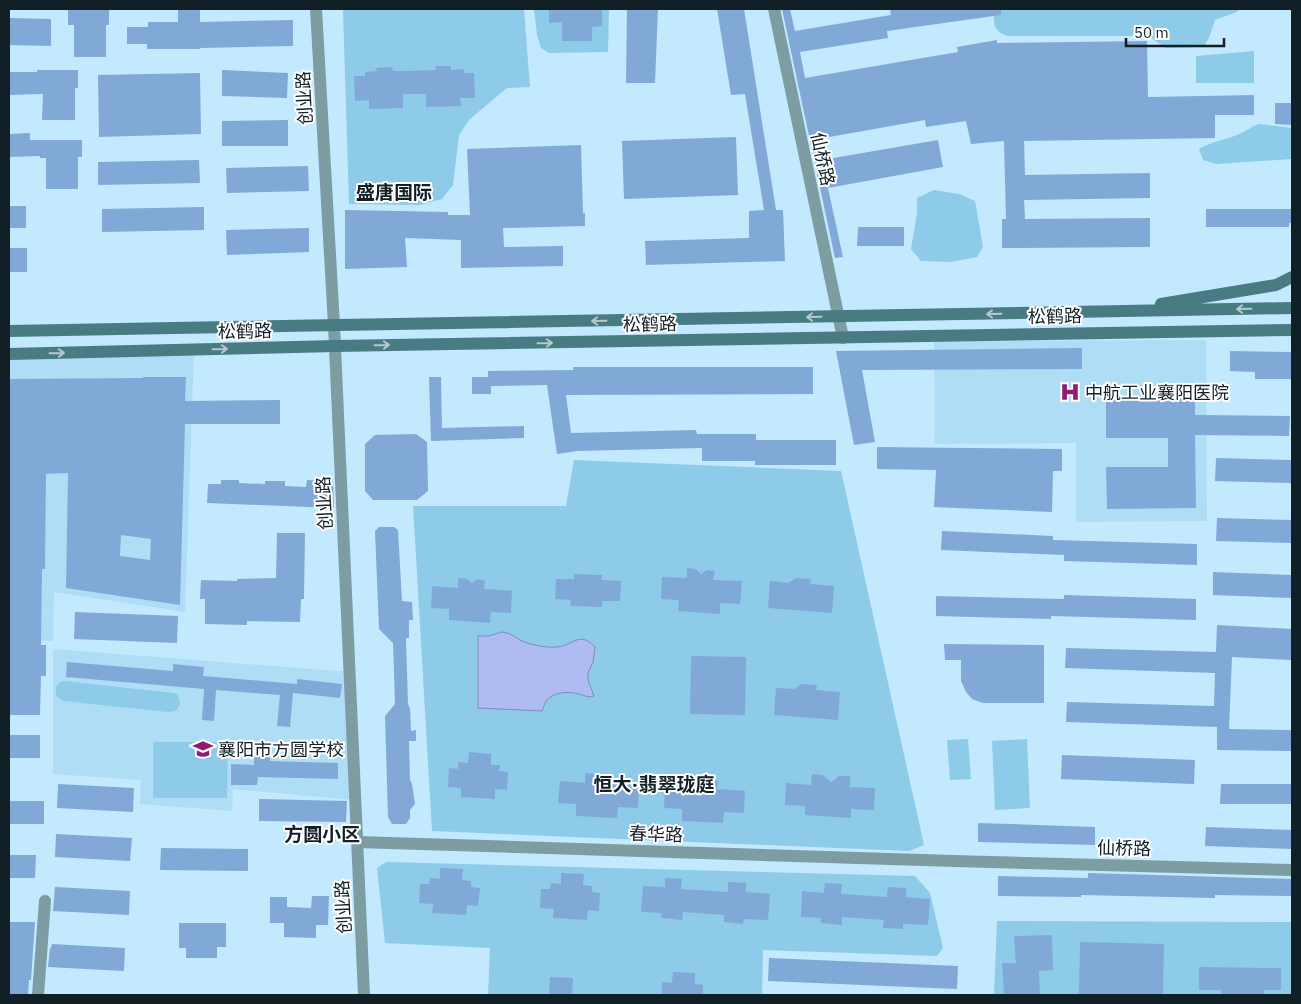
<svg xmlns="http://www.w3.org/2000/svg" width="1301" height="1004" font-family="'IBM Plex Sans','Noto Sans SC',sans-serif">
	<rect width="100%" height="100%" fill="#c2e9fd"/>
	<!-- built -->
	<path fill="#afddf5" d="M1206,340l1,181 -131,1v-79l-141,1 -1,-103z
		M194,350l-9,262 -131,-20 -1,49 -44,-1v-286z
		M53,649l297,23 5,128 -122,-11 -1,22 -92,-7 1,-24 -88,-6z"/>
	<!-- green -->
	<path fill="#8ecbe9" d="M343,9h181l6,78 -23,1 -37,31 -11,16 -6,50 -11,14 -22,6 -71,-1z
		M534,9h75l-1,43 -59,1 -8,-5 -4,-13z
		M994,9h245l-2,3 -22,8 -6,18 -6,9 -37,1 -18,-12h-141c-15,-5 -13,-13 -13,-27z
		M1254,51v32h-58v-27z
		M1259,124l33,4v31l-76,5 -13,-4 -4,-11c12,-7 25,-9 38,-14 7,-3 14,-8 22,-11z
		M934,190l25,4 16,7 8,46 -6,10 -26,5 -30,-1 -10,-12 6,-36v-15z
		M574,460l267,11 83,374 -15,6 -477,-20 -19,-325h153z
		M63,681l111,12 4,2 2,9 -4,7 -8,1 -105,-11 -7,-5v-9l4,-5z
		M968,739l3,40 -21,1 -3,-40z
		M1027,739l3,69 -35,2 -3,-69z
		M153,742h75l-1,56h-74z
		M386,862l529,14 15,17 13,55 -6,8 -174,-6 -1,45h-274l2,-47 -105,-5 -8,-75z
		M997,921l295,1v73h-298z"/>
	<!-- water -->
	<path fill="#aebcf3" stroke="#7f8db6" d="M501,632c11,1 13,5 21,9 8,4 26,7 35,6 16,-1 22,-17 38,0l-2,15 -5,11v7l6,16c-7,2 -9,-1 -16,-2 -9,-3 -24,-2 -31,6 -2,2 -3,7 -5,11l-64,-3v-72h11z"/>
	<!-- building -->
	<path fill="#81a9d7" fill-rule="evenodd" d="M68,9h41v16h-3v32h-32v-32h-6z
		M178,9h22v13l93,-2v26l-93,2v1h-53v-5h-20v-17h21v-5h30z
		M549,9h53v17l-10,1v14h-30v-19l-13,1z
		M627,9h31l-3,74h-29z
		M717,9h27l32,201h7l2,51 -139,4 -1,-24 104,-3v-27l15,-1 -19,-116 -14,1z
		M782,9h8l5,22 96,-16 -1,-6h111v6l-114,16 1,7 -88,14 5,26 153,-26 -1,-5 40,-7v3l150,-2 1,56 106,-2v20h-39v23l-191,3 1,34 125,-2v25l-126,2 1,19 125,-1v29l-148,1v-29h4l-2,-78 -33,3 -5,-23 -40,6 -1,-7 -107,19 4,21 116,-20 5,27 -115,21 15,69 -8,1z
		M9,18l42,1v27l-42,-1z
		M435,66h16v4l13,-1v4h10l1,25h-15l1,8 -35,1v-13h-23v14l-34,1v-9l-14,1 -1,-25h11v-4l12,-1 -1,-3 16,-1 1,4h14l29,-1z
		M37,70h41v18h-3v32h-33l1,-26 -34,1v-23h28z
		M222,70l66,3 -1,25 -65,-2z
		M200,73l1,61 -102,3 -1,-62z
		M1275,103h17v22l-17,-1z
		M288,120v26h-66v-25z
		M30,133v7h52v17h-4v32h-32v-31h-6v-2l-31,1v-23z
		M736,137l2,58 -114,4 -2,-58z
		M581,145l2,68h2v13l-82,2 1,19 59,-1v20l-102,2v-28l-56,-2 2,29 -62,2v-59l103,2v3h22l-3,-66z
		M199,160l1,23 -102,2v-23z
		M308,166l1,25 -82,2 -1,-25z
		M9,206h17v22h-17z
		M204,207v23l-102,2v-23z
		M1206,209h86v14h-3v4h-83z
		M858,227h46v19h-47z
		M309,228v24l-82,3 -1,-25z
		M9,248h18v24h-18z
		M1082,348v21l-220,1 13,72 -21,3 -18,-94z
		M1230,351l62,1v27h-37v-7l-25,-1z
		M573,367h240v27l-247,1 5,38 125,-3 1,4h59v6h80v25h-81v-4h-53v-13l-125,3 -20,3 -10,-69 -56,1v8h-19v-17h16v-6l85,-1z
		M143,377h43l-1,24 95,-1v24h-95l-5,181 -114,-17 2,-115 -22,1 -1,95h-3l-1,76h5v31h-5l-1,39h-31v-336l134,-1zM121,535l30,4 -1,21 -30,-4z
		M429,377h12l1,51 82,-2v12l-93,3z
		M1106,396h89v19l95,1 -1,20 -94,-1 1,73 -89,1 -1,-42h62v-29h-62z
		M416,434l11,8 1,49 -11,9h-44l-8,-9v-47l10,-9z
		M877,447l185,2v22h-9l-1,41 -118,-5 2,-37 -59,-1z
		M1216,458l76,2v23l-77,-2z
		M221,480h18v3l26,1v-3h20v5l21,1 1,-7 26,1 1,27 -127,-5 1,-19h13z
		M1217,518l75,2v23l-76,-2z
		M379,527h15l4,3 4,71 10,1 1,18h-4v18h-3l2,66 2,4 1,23 5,-1v11h-7l1,39 2,4 3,20 -5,6v8l-4,6h-14l-4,-7 -3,-101 10,-12 -2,-61 -14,-14 -4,-98z
		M942,531l111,5v4l144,4v21l-133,-4v-6l-123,-5z
		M277,533h28l-1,66h-3l-1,23 -53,-1v4l-42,-1v-25h-5l1,-19 36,1v-2l39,-1z
		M687,568l9,1 5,5 6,-4 8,1 -2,9 29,1 -2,23 -20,-1v11l-42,-3 1,-11 -18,-1 1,-22 25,1z
		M1213,572l79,3v23l-79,-3z
		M574,574l28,1v5l19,1 -1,20h-18v6l-32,-1 1,-6 -16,-1 1,-20h18z
		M458,578l9,1 5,4 5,-4 8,2 -1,8 28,2 -1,22 -20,-1 -1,11 -41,-3v-11l-18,-1 1,-22 26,2z
		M796,578l15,1 -1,5 24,2 -2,27 -64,-5 2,-27 18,2z
		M1064,595l132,4v21l-145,-4v3l-115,-3v-20l128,3z
		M75,612l103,4 -1,27 -103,-4z
		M1217,625l75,4v31l-60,-3 -3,72 63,1v21l-75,-1v-23l-151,-5 1,-20 147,4 1,-33 -150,-5 1,-20 150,4z
		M944,644l100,1v58h-61l-11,-4 -6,-7 -5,-11v-21h-16z
		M691,656l55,1 -1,58 -55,-1z
		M67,662l106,9v-7l31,3 -1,9 94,8v-5l45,5 -2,14 -47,-5 -3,34 -13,-1 3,-31 -64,-5 -2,31 -12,-1 2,-31 -138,-12z
		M801,684l16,1 -1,5 24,2 -2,28 -64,-5 2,-27 18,1z
		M9,735h31v23h-31z
		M469,752l22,2v11h9l-1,6 9,1 -1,18 -12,-1v10l-34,-2v-9l-13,-1 1,-19 9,1v-7l10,1z
		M1062,755l133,5 -1,24 -133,-5z
		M254,756h16v5l68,2v16l-80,-2 -1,8h-26v-21l23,1z
		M585,773l9,1 5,4 6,-3 7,1v8l27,2 -1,22 -20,-1 -1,11 -41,-2v-12l-18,-1 2,-22 25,2z
		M812,774l11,1 8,7 8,-6h11v11l25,1 -1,22 -23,-1v9l-46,-3v-9l-20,-1 1,-22 25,2z
		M691,778l9,1 5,4 5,-3 8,1 -1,8 28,2 -1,22 -20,-1 -1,11 -41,-2v-12l-18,-1 1,-21 26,1z
		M58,784l76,4 -1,24 -76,-4z
		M1221,784h71v20h-72z
		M259,799l88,2 -1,21 -87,-1z
		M9,801h35v23h-35z
		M978,823l117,4v18l-117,-3z
		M1206,827l86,3v19l-87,-3z
		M56,834l76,4 -2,23 -75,-4z
		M161,848l87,1v22l-88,-1z
		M9,855h27l-1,23h-26z
		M440,868l23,1 -1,11 9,1v6l9,1 -2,18 -11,-1 -1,10 -34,-2 1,-9 -14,-1 1,-19h9l1,-6 10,1z
		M561,873l23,1 -1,11 9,1v6l8,1 -1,18 -11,-1 -1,10 -34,-2 1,-9 -14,-1 1,-19h9l1,-6 10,1z
		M1088,873l204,6v17l-77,-1v3l-134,-3v2l-83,-1v-20l90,2z
		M665,878l17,1 -1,10 47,3v-10l18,1v9l24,2 -2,26 -24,-1 -1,5 -19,-2v-7l-41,-3 -1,8 -21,-2 1,-5 -21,-1 2,-26 22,1z
		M825,883l17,1 -1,10 46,3 1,-10 18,1v9l24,2 -2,26 -25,-1v5l-20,-1 1,-8 -42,-3v8l-21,-2v-5l-20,-1 1,-26 22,2z
		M55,887l75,4 -1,24 -76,-4z
		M312,896h17l-1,29h-12v13l-32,-1v-14h-14v-26h17v10l24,1z
		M9,922h26l-4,58h-2l-1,15h-19z
		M179,923h47v24h-9v11h-31v-10h-7z
		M1052,935l1,35 -14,1 1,24h-36l-2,-32h14l-2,-27z
		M1080,942l84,2 -1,51 -84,-1z
		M52,944l73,4 -1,23 -76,-4 2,-19h1z
		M769,958l189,8 -1,23 -189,-8z
		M1199,967l82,1v22h-17v5h-43v-5h-22z
		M673,972l22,1v11l8,1v10h-41v-13l10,1z
		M550,977l23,1 -1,17h-23z"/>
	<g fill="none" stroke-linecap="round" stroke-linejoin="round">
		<!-- street -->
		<path stroke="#7d9da2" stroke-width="12" d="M316,9l18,316 30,670
			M774,9l69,329
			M357,842l597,19 338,9
			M38,995l7,-94"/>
		<!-- secondary -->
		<path stroke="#497b83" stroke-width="12" d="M1161,304l115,-19 16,-8
			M9,331l1283,-23
			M9,354l326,-8 957,-16"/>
	</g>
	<!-- one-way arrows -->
	<defs><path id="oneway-shaft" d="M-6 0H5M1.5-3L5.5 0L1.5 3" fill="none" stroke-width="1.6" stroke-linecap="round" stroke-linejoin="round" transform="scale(1.25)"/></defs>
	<g stroke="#b6cacd">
		<use href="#oneway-shaft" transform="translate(1244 309) rotate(179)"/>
		<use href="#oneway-shaft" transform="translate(994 314) rotate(179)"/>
		<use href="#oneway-shaft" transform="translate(814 317) rotate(179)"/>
		<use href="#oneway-shaft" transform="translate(599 321) rotate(179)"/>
		<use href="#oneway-shaft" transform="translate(545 343) rotate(-1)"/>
		<use href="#oneway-shaft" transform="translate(382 345) rotate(-1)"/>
		<use href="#oneway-shaft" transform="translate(220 349) rotate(-1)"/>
		<use href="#oneway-shaft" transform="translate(57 353) rotate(-1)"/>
	</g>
	<!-- icons -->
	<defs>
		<symbol id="hospital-bare" viewBox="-9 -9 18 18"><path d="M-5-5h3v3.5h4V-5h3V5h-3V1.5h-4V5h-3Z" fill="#921a77" stroke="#fff" stroke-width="2.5" paint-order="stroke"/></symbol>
		<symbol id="school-bare" viewBox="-9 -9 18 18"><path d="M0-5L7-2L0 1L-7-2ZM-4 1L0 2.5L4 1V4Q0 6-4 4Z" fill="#921a77" stroke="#fff" stroke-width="2.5" paint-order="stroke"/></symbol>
	</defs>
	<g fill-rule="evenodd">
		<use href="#hospital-bare" x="1056" y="378" width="28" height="28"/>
		<use href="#school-bare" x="189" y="735" width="28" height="28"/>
	</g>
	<g text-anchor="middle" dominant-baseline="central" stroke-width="4" stroke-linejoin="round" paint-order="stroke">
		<!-- street labels -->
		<g font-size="18" fill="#111f27" stroke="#fff">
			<text transform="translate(304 98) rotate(-93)">创业路</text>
			<text transform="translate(823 159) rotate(78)">仙桥路</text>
			<text transform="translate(1055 316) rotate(-1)">松鹤路</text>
			<text transform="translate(650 324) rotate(-1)">松鹤路</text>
			<text transform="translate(245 331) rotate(-1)">松鹤路</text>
			<text transform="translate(324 503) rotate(-93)">创业路</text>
			<text transform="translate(656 834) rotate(2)">春华路</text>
			<text transform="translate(1124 848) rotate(1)">仙桥路</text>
			<text transform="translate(343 907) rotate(-93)">创业路</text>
		</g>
		<!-- poi labels -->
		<g font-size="18" fill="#111f27" stroke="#fff" text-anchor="start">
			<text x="1085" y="392">中航工业襄阳医院</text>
			<text x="218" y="749">襄阳市方圆学校</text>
		</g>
		<!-- neighbourhood labels -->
		<g font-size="19" font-weight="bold" fill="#111f27" stroke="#fff">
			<text x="394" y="192">盛唐国际</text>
			<text x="654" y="784">恒大·翡翠珑庭</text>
			<text x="322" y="834">方圆小区</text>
		</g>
	</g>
	<!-- border -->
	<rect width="1301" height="1004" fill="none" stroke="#111f27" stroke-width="20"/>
	<!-- scale -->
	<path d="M1126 38v8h98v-8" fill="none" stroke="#111f27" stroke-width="2.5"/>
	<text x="1134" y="38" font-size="15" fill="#111f27" stroke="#ffffff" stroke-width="4" paint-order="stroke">50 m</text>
</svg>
